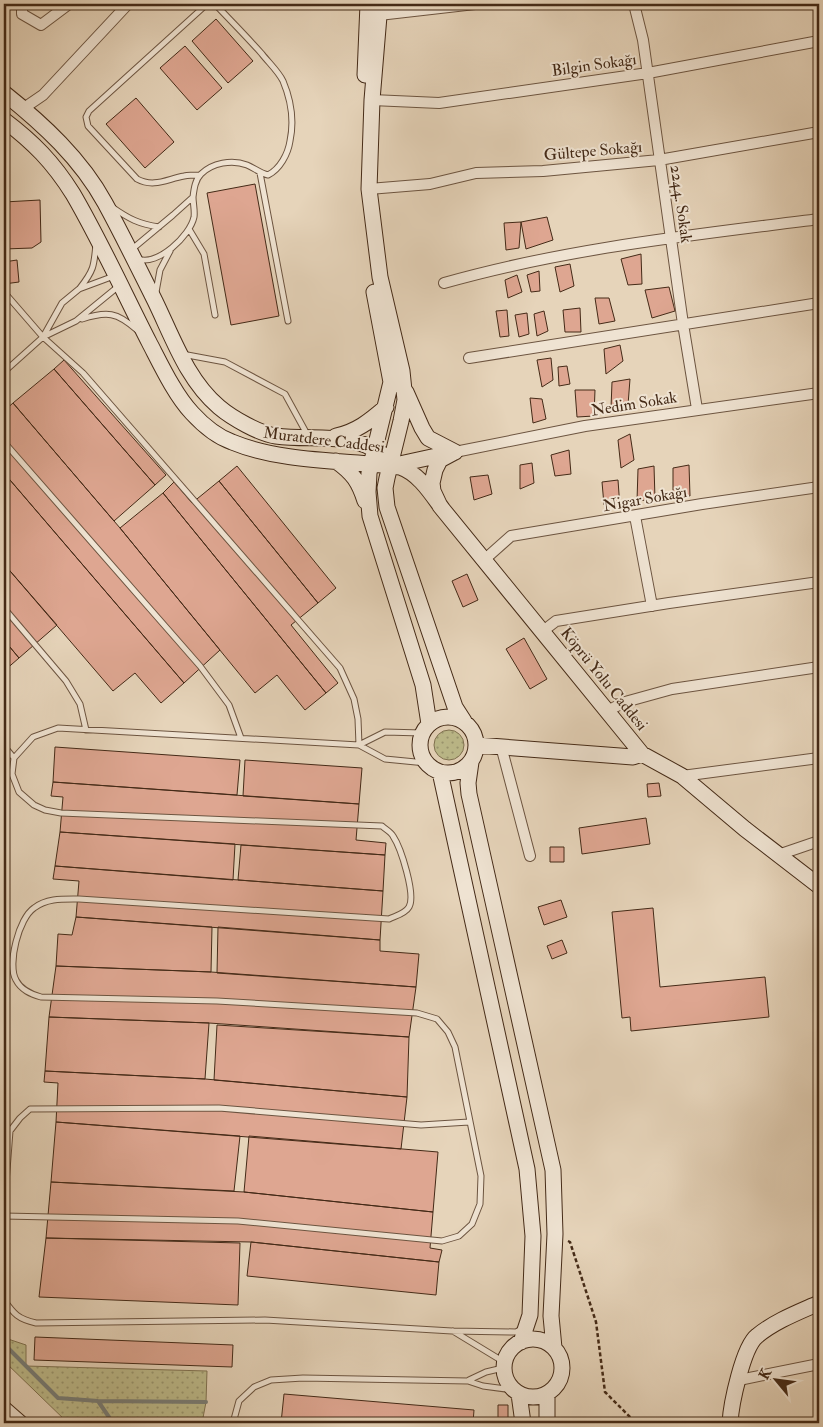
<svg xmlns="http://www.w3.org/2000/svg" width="823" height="1427" font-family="'IM FELL Double Pica',serif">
	<defs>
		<pattern id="grass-dots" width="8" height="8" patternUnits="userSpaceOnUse" patternTransform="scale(1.25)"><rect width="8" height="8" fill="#bdbb8b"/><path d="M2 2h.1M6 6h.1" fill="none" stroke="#9b9871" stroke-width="1.8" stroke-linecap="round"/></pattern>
	</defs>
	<rect width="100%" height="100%" fill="#e6d4ba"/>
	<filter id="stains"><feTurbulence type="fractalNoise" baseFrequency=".004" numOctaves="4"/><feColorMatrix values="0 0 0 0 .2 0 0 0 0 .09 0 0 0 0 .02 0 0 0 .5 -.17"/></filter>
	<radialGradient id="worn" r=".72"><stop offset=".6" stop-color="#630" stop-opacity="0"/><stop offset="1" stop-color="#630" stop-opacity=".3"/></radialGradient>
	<!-- grass -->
	<path fill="url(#grass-dots)" stroke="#807251" d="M434 745a15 15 0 1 1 30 0a15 15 0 1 1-30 0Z
		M4,1335l4,4 18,6v21l181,5 -1,31 -4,21h-134l-64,-62z"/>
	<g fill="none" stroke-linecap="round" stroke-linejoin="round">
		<!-- stream -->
		<path stroke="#787e78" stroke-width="4" d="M4,1344l54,54 40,3 108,1
			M98,1401l15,22"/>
	</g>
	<!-- building -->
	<path fill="#dea691" stroke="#442a17" d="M216,19l37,42 -25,22 -36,-42z
		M185,46l37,42 -25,22 -37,-42z
		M136,98l38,44 -29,26 -39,-44z
		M255,184l24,132 -48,9 -24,-132z
		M40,200l1,42 -9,6 -28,1v-47z
		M547,217l6,23 -27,9 -5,-27z
		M521,222l-2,26 -13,2 -2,-27z
		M641,254l1,30 -14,1 -7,-26z
		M17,260l2,22 -15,2v-22z
		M570,264l4,22 -14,6 -5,-25z
		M539,271l1,20 -9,1 -4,-17z
		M517,275l5,17 -14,6 -3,-18z
		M669,287l6,24 -23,7 -7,-28z
		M595,298h14l6,23 -16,3z
		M580,308l1,24h-16l-2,-22z
		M507,310l2,26 -9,1 -4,-26z
		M544,311l4,20 -11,5 -3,-22z
		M527,313l2,21 -10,3 -4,-22z
		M620,345l3,16 -17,13 -2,-25z
		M551,358l2,22 -11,7 -5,-27z
		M64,360l102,115 -11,10 -101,-116z
		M567,366l3,18 -11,2 -1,-19z
		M54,369l101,116 -41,36 -101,-118z
		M630,379l-2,26 -17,3 1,-26z
		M575,390h20l-1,26 -17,1z
		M530,398l12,1 4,20 -13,4z
		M13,403l107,125 100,122 -36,33 -180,-210v-62z
		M630,434l4,26 -13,8 -3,-28z
		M569,450l2,24 -16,2 -4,-21z
		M532,463l2,20 -14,6v-24z
		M689,465l1,31 -17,-1v-27z
		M237,466l99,122 -18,15 -99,-122z
		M654,466l1,33 -18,2 1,-32z
		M4,473l180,210 -23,20 -26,-30 -22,18 -109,-127z
		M488,475l4,19 -18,6 -4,-23z
		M618,480l2,28 -16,-3 -2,-23z
		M219,481l99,122 -27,22 47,58 -12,10 -163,-200 11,-11 18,21z
		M163,493l163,200 -21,17 -28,-35 -22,18 -135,-165z
		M4,564l53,61 -38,33 -15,-18z
		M467,574l11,26 -15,7 -11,-26z
		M524,638l23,41 -17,10 -24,-40z
		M4,640l15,18 -15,13z
		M55,747l185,13 -3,35 -184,-13z
		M245,760l117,8 -3,36 -116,-8z
		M53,782l306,22 -3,36 30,3 -1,12 -325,-23 3,-35 -12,-1z
		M659,783l2,13 -13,1 -1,-13z
		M646,818l4,26 -68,10 -3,-26z
		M60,832l175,12 -2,36 -178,-14z
		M241,845l144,10 -2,36 -145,-11z
		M550,847h14v15h-14z
		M55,866l328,25 -3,49 -304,-23 3,-36 -26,-2z
		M561,900l6,17 -23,8 -6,-18z
		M653,908l7,79 105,-10 4,40 -138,14 -1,-14 -8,1 -10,-106z
		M76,917l136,10 -1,45 -155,-6 2,-32 14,1z
		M218,927l162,13v11l39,3 -3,33 -199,-14z
		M562,940l5,13 -15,6 -5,-13z
		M56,966l155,6 205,15 -7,50 -200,-14 -160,-6z
		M49,1017l160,6 -4,56 -160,-8z
		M217,1025l192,12 -2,60 -193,-17z
		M45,1071l160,8 202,18 -6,52 -345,-27 2,-39 -14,-1z
		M56,1122l184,14 -6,55 -183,-9z
		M249,1136l189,16 -5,60 -189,-20z
		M51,1182l193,10 189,20 -3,36 12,2 -3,12 -188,-20 -205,-4z
		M46,1238l194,5 -2,62 -199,-8z
		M251,1242l188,20 -3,33 -189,-19z
		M35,1337l198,8 -1,22 -198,-7z
		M284,1394l190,16 -1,13h-192z
		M498,1405h10v18h-10z"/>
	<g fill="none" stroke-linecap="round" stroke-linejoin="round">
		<defs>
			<path id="lane" d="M260,173l28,148
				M200,175c-5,0 -11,0 -16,1 -17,3 -30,12 -47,3l-49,-53 -2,-9 3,-6 118,-107
				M193,197c1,-8 2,-17 8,-23 11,-11 31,-15 46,-9 7,3 13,8 21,10 12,-6 20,-21 22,-34 4,-19 1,-41 -7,-60 -5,-10 -14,-18 -21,-27 -15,-17 -31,-33 -47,-50
				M112,207c17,12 27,17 47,20
				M189,229l15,25 11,61
				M131,250l42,-35 20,-18c0,6 2,14 1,20 -4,19 -36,49 -56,42
				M114,276l-35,13 -17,14 -19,34 33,-16 44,-36
				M80,288c14,-18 14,-22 16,-44
				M4,292l39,45 40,36 257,295 14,31 4,20 1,26
				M156,292l4,-22 10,-19
				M82,319c25,-8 35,-7 55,11
				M182,354l43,8 60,32 23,42
				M4,372l39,-35
				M4,442l196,224 29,39 12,33
				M4,608l62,73 14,23 6,26
				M359,745l26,-13 37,1
				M4,746l10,12
				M4,1209l6,-78 10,-13 10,-9 189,-1 202,17 48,-3
				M4,1216l234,5 204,20 17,-5 13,-12 8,-20 1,-28 -26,-129 -7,-15 -11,-13 -20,-6 -200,-12 -176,-4c-10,-3 -20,-7 -25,-17 -9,-16 3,-62 18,-72 13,-10 29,-9 45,-9l310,20c6,-3 16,-5 20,-12 7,-12 -8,-59 -16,-71 -2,-4 -8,-7 -11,-10l-321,-13 -16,-3 -11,-5 -15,-13 -7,-18 2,-16 19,-21 25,-9 301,17 26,14 41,4
				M4,1300c10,14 14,19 32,23l229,-3 187,11 64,1 6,-3
				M453,1331l51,31
				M469,1380l17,-8 17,-4
				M233,1423l6,-22 15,-14 17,-7 32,-2 165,3 15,5 30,4"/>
			<path id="street" d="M22,4v10l19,11 28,-21
				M634,4l9,36 40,284 14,85
				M379,15l96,-11
				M372,100l67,3 209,-30 171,-32
				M24,108l19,-13 85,-91
				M369,189l61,-5 46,-11 67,-2 116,-11 160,-28
				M444,283c123,-35 250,-48 375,-64
				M469,358l350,-55
				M455,452l130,-26 234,-33
				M635,516l17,90
				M484,560l27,-24 191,-32 117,-17
				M543,631l13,-10 113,-18 150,-21
				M607,711l18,-9 47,-13 147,-22
				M501,746l29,110
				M682,776l137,-18
				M778,855l41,-14
				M739,1380l80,-16"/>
			<path id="secondary" d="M380,4l-8,96 -3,89 11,88 22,94 3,29 -4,21 -14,57 -2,10 2,19 68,200 9,14
				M365,75l3,-71
				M4,93c39,31 77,66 101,110 18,33 34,66 50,98 18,37 32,79 64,106 13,11 41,27 57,29 36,5 75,-5 106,18
				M4,120c29,22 49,42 69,74 28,48 51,99 76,148 12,23 26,53 43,71 11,12 26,24 40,29 51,21 114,18 168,25 20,7 32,28 44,44
				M374,292l17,90 -22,91 -1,19 2,24 53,169 6,39
				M406,392l16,36 6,10 27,14
				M336,436c20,-4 34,-15 50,-29
				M455,452l-15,8 -5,10 -3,13 1,8 7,15 202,248 40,22 63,53 74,57
				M336,461c17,12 23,21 29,40
				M395,465l55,-12
				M420 745a28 28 0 1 1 56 0a28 28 0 1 1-56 0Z
				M476,745l157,12 9,-3
				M471,762l-3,21 1,11 84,376 2,64 -4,82 3,32
				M440,772l87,397 6,67 -3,79 -9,27
				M504 1368a29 29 0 1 1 58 0a29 29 0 1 1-58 0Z
				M519,1394l4,29
				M4,1409l16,14
				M547,1423v-29
				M730,1423c1,-19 13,-76 27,-87 18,-15 42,-24 62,-33"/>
		</defs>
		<!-- lane casing -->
		<use href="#lane" stroke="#6c5440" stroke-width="7"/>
		<!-- street casing -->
		<use href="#street" stroke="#6c5440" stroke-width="12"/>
		<!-- secondary casing -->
		<use href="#secondary" stroke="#442a17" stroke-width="17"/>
		<!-- path -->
		<path stroke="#442a17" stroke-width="2.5" stroke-dasharray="4 2.5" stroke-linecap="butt" d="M568,1241l2,1 26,80 9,70 31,31"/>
		<!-- lane -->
		<use href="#lane" stroke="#efe3d2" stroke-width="5"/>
		<!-- street -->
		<use href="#street" stroke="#efe3d2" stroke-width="10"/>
		<!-- secondary -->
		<use href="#secondary" stroke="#efe3d2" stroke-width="15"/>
	</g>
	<g text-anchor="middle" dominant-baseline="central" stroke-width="4" stroke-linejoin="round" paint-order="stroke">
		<!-- street labels -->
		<g font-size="16" fill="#442a17" stroke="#efe3d2">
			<text transform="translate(594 65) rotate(-8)">Bilgin Sokağı</text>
			<text transform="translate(593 151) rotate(-5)">Gültepe Sokağı</text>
			<text transform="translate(681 204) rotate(82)">2244. Sokak</text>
			<text transform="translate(634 404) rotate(-9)">Nedim Sokak</text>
			<text transform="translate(324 440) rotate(7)">Muratdere Caddesi</text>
			<text transform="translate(645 499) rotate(-10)">Nigar Sokağı</text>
			<text transform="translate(604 679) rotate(51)">Köprü Yolu Caddesi</text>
		</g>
	</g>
	<!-- margin -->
	<rect width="823" height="1427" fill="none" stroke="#e6d4ba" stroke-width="20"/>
	<rect x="5" y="5" width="813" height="1417" fill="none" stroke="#442a17" stroke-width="2.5"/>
	<rect x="10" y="10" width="803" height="1407" fill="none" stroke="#442a17"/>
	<!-- north arrow -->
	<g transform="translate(776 1380) rotate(299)" stroke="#efe3d2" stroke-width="4" paint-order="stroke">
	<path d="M0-4L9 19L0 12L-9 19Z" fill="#442a17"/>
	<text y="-8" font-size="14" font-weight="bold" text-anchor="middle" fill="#442a17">K</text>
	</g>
	<rect width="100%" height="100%" filter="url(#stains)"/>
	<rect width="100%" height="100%" fill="url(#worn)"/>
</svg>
